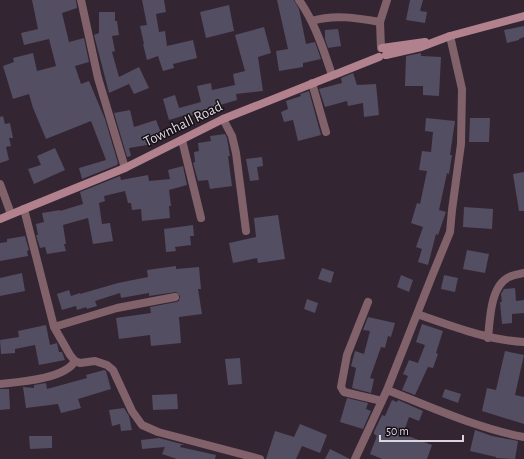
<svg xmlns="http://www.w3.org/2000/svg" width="524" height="459" font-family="'Alegreya Sans',sans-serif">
	<rect width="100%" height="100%" fill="#342533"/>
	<!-- building -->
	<path fill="#534e62" d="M32,0h44l1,8 -15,5 7,29 15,-4 5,24 -14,4 6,18 8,-3 16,38 13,44 -1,2 -35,14 -3,-11 27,-8 -15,-39 -45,18 -13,-31 -4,-14 -16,5 -10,-33 11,-4 -1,-4 20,-5 4,18 19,-5 -7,-27 -25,6 -3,-12 17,-4z
		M142,0h22l2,12 -10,2 3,18 6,-1 2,15 26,-6 4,18 -24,6 1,4 -11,3 -5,-15 -11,4 -4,-16h1l-4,-18 7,-1z
		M277,0h17l5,9 7,35 9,-2 6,17 -18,4v4l-24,4 -3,-20 12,-2z
		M410,0h13l-3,11 7,1 -2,11 -19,-3z
		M229,5l5,26 -28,7 -6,-26z
		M99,12h16v9h2l2,14 -7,1 3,15 -3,1 7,25 20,-10 10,21 -15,6 -5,-10 -20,9 -15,-58 5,-2z
		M524,26v11l-5,2v1l-12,3 -3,-13z
		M264,27l7,26 -13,4 5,34 -27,3 1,6 -37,11 1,2 -11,3 -1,-2 -20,6 -6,-21 12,-4 4,13 22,-6 -4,-16 14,-3 1,7 23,-5 -2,-11 12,-3 -10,-36z
		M338,29l3,17 -13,2 -3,-9v-9z
		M421,53v3l20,1 -2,39 -16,-1v-9h-18l1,-30z
		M353,73l4,12 19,-1 3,31 -15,2 -1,-14 -15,3 -1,-5 -22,6 -6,-18 23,-6 -1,-5z
		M309,91l12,44 -23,6 -5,-21 -9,2 -3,-10 7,-3 -2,-8 15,-5 -1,-2z
		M130,110l4,17 22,-7 5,13 -9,4 1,7 -24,4 2,8 -4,1 -13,-44z
		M3,116l2,8 5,-1 3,15h-4l2,8 -5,1 3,13 -9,3v-46z
		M426,118l29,3 -5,34h2l-3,19 -2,-1 -8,37 7,2 -8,23 -2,-1 -8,31 -10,-3 4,-13 -6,-2 7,-20 -12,-4 6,-20 3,1 7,-33 -8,-1 3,-19 9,1 2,-20 -8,-1z
		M470,118h20l-1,24h-20z
		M225,134l2,4 3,18h-2l4,30 -22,3 -2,-9 -10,1 -5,-18 2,-1 -1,-10 5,-1 -1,-8 13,-2 -1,-5z
		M55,148l10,22 -31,14 -6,-15 13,-4 -4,-9z
		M262,157l1,9 -6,1 2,13 -9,1 -4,-22z
		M183,166l4,19 -18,5 2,16h-2l1,12 -28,3 -1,-12 -9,1 -1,-7h-3l-3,-12 -21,5 1,5 -6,2 3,21 8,-1 3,18 -20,3 -5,-26 -25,7 3,19h-2l2,7 -19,3 -2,-7 -5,1 -4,-13h2l-2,-11 8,-2 -2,-9 18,-3v1l23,-7 -3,-12 40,-16 1,4 27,-5 1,6 21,-2 -2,-9z
		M524,172v39h-5l-6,-37z
		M464,207l29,2 -1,20 -29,-2z
		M278,215l7,44 -27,4 -1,-5 -24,5 -4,-20 27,-6 -2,-19z
		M193,225l1,11h-4l1,9 -16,2 1,4 -10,1 -2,-23z
		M25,236l4,14 -2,1 1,5 -28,5v-18l7,-1v-3z
		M467,250l22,4 -4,19 -22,-4z
		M176,266v3l23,-2 2,22h-3l4,25 -23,3 2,26 -30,3 -1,-11 -31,4 -3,-21 35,-5 -1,-6 26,-5 3,-1 1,-5 -4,-4 -27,4v-3l-28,5 -1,-5 -25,8 2,5 -10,3 -1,-2 -9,3 -1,-4 -14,4 -5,-16 12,-4 2,6 9,-3v1l38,-11 30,-6 -1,-7z
		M322,268l12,4 -3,11 -13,-4z
		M22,273l3,18 -25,5v-18z
		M401,275l12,5 -4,12 -12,-5z
		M444,275l14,3 -3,14 -14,-3z
		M515,288l1,13 8,-1v13l-12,1v9l-10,1 -2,-22h2l-1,-8 3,-5z
		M307,299l11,4 -3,10 -11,-4z
		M368,317l27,6 -4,14 -3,-1 -3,12 -4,-1 -11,31 4,1 -3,14 -19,-5 4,-20 -5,-2 4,-15 9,3 6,-23 -7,-1z
		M422,324l21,7 -7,22 2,1 -5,14 -5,-1 -13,28 -13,-5 6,-14 -5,-2 6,-14 9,3 7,-18 -9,-3z
		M46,325l4,20 7,-2 2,9h3l3,8 -26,5 -4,-20 -20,4v4l-14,1 -1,-14 19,-3 -1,-6z
		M505,351l19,4 -9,40 9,2v27l-42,-13 5,-23 9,2z
		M240,358l2,26 -14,1 -3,-26z
		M104,370l2,1 5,18 -33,10 3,9 -20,5 -3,-9 -32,4 -3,-21 11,1v-3l12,-2 1,6 40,-11 -1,-3z
		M0,389h9l1,20 -10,1z
		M445,389l16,5 -3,9 -16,-6z
		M177,394l1,15 -25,1 -1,-15z
		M347,398l21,5 -2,6 5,2 -8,18 -23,-7z
		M392,400l5,2 1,-2 25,11 -4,10 -10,-4 -6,17 29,11 -5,14h-45l-12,-5 7,-18 -3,-2v-2l8,-17 3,1z
		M124,408l5,8 3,14 -11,1 -1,-7 -8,2 -3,-16z
		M300,424l27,11 -7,18 -18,-7 -6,13h-30l9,-28 19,6z
		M475,430l17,6 26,5 -3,18 -19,-1v-1l-26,-6z
		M29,436h23v12l-22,1z
		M159,438l26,7h-4l-1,2 36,8 -1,4h-38l-15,-5 3,-7 -23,2 -1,-9z
		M330,449l20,10h-25z"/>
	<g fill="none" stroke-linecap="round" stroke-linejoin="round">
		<!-- minor -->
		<path stroke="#82626a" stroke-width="8" d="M81,0l17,78 27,90
			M299,0c16,23 24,48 33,75
			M312,21c22,-7 45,-3 68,1
			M312,83l14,49
			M223,119l9,17 4,17 10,78
			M182,140l19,78
			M0,184l11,30
			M24,209l30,118 16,28 5,6 5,2 15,-2 12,4 6,5 19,41 10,14 16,7 102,27
			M368,302l-21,53 -6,32 3,5 38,9
			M417,314c35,12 70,26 107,28
			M54,327l63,-19 58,-11
			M488,338c2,-18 2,-52 21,-61 5,-2 10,-3 15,-4
			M0,384c19,-2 65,-5 75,-23
			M387,390c45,17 89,38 137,47
			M355,459l32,-69 45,-114 18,-44 2,-22 9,-66 1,-55 -12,-53"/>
		<!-- tertiary -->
		<path stroke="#82626a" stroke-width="8" d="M381,48l-1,-26 7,-22"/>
		<!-- secondary -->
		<path stroke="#b2818e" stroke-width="8" d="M382,48l43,-6
			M386,55l35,-8 29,-11 74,-20
			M0,219l24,-10 101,-41 98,-49 156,-62"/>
	</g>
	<g text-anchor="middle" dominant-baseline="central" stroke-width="3" stroke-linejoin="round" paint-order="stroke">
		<!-- street labels -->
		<g font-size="15" fill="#ded4dd" stroke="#171117">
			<text transform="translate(183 124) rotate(-26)">Townhall Road</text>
		</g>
	</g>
	<!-- scale -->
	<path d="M380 435v6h83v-6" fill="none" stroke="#ded4dd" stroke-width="2"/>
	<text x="386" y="435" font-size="12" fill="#ded4dd" stroke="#171117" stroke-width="3" paint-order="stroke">50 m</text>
</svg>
